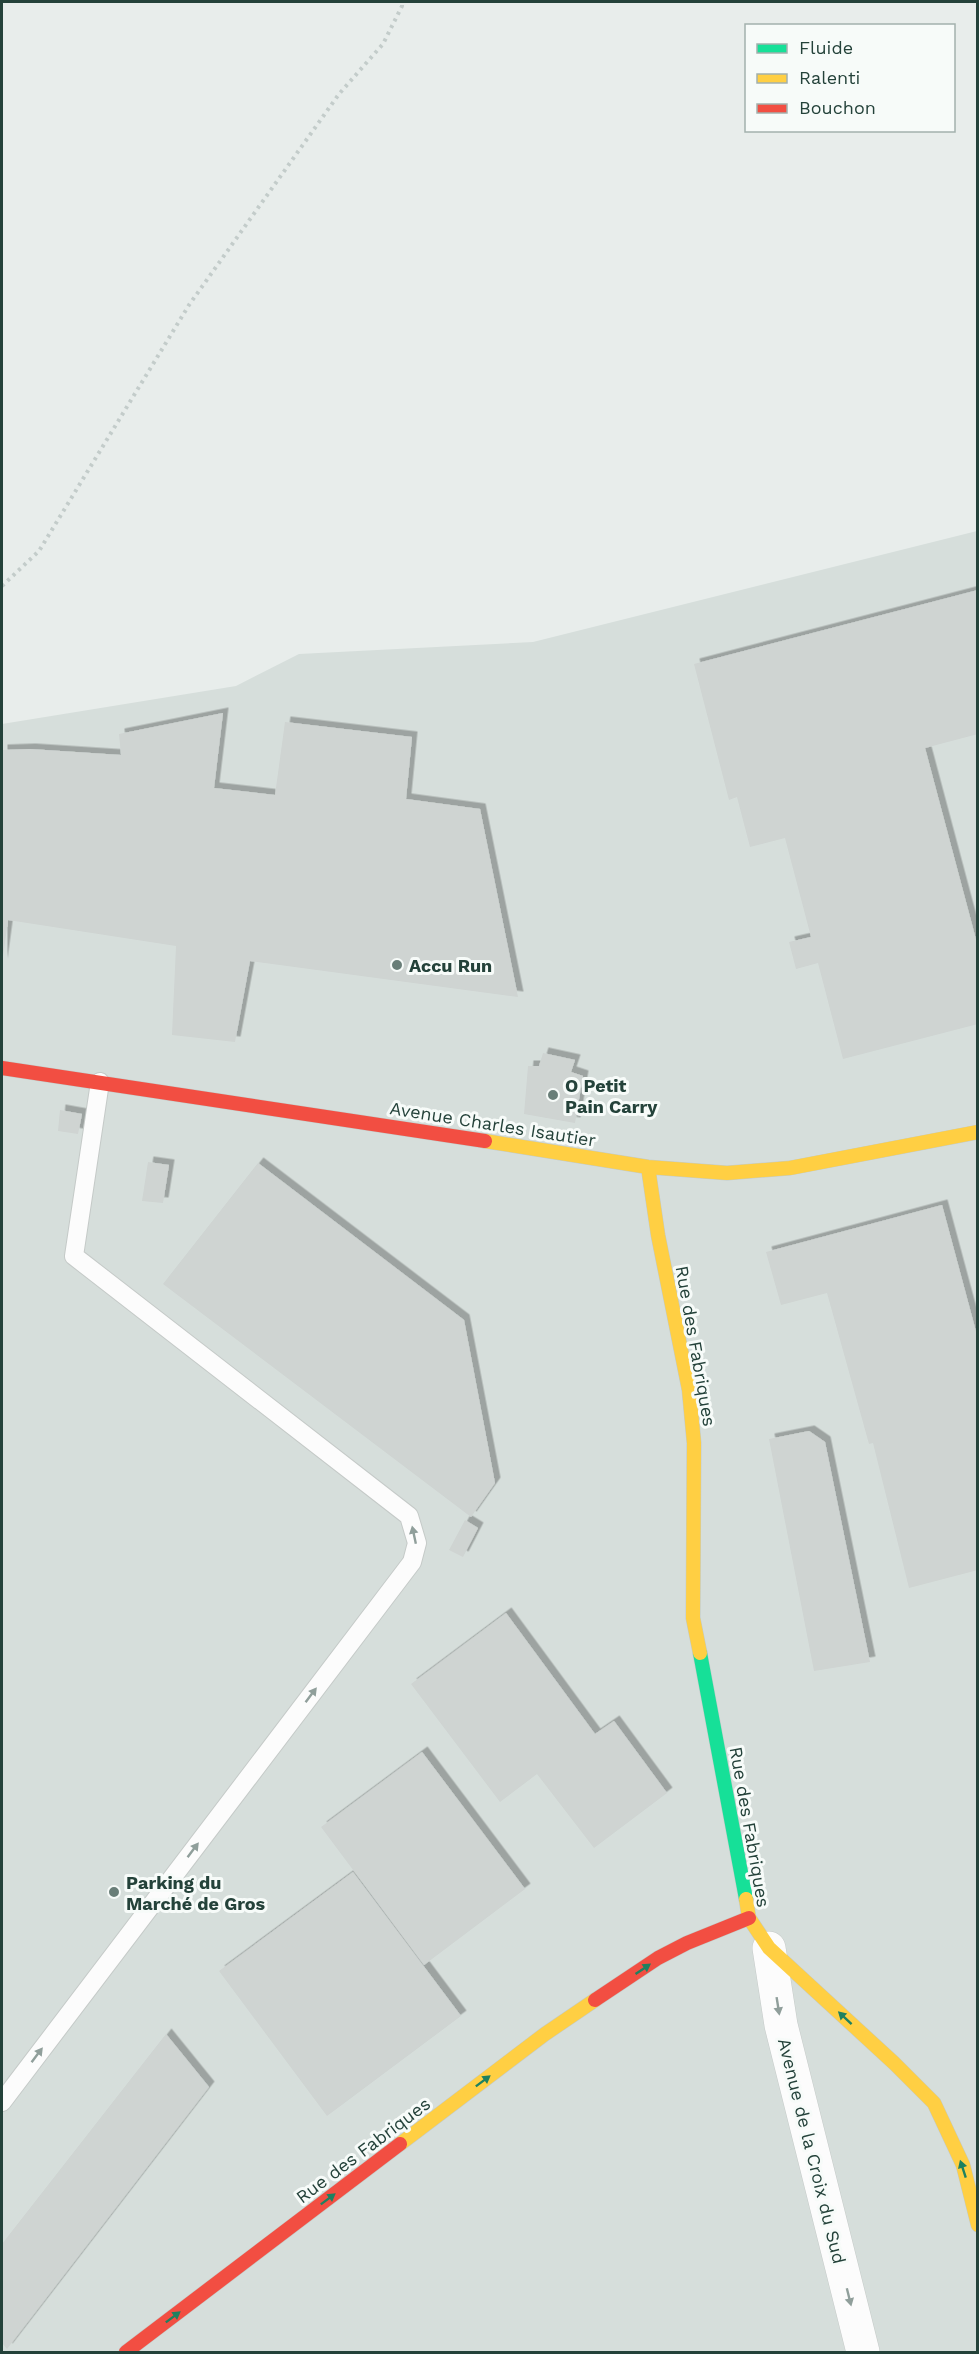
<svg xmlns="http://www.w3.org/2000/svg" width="979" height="2354" font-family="'Work Sans',sans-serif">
	<defs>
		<filter id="shadow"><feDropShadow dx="5.5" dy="-5.5" stdDeviation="0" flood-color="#0004"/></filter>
	</defs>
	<rect width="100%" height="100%" fill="#e8edeb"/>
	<!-- built -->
	<path fill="#d6dedb" d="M977,531v1821h-975v-1628l234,-38 63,-32 234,-12z"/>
	<!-- building -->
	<path fill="#cfd4d2" filter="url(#shadow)" d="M978,590v144l-53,14 53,199v77l-135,35 -25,-96 -22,6 -7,-27 22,-5 -26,-99 -35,9 -13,-50 -8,3 -35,-136z
		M223,713l-9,75 61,7 10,-73 127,15 -6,62 74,10 38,188 -268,-36 -15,81 -63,-7 4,-89 -168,-26 -6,44v-214l28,-1 91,6 -2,-21z
		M543,1053l32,7 -4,12 12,4 -8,47 -51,-9 4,-48h11z
		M60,1110l22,4 -4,20 -20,-3z
		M148,1162l21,3 -6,38 -21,-2z
		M258,1163l206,157 31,163 -24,34 -308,-233z
		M942,1205l36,134v231l-69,18 -36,-145 -4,1 -42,-151 -46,12 -15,-53z
		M809,1431l16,11 45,220 -56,9 -45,-232z
		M465,1520l13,8 -15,29 -14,-7z
		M506,1613l89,121 19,-13 53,72 -73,55 -57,-74 -37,28 -89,-118z
		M422,1752l103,137 -101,76 -103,-138z
		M353,1872l108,144 -134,100 -108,-145z
		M166,2034l43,53 -202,262 -5,-6v-99z"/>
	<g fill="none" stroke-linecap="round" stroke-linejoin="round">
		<defs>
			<path id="lane" d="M2,2102l410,-540 5,-19 -8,-27 -335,-260 26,-174"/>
			<path id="street" d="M769,1948l12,77 82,327"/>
			<path id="fast" d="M700,1653l46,246"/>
			<path id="slow" d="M485,1141l163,26 79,6 63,-5 188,-36
				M648,1167l10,68 31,155 5,53 -1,175 7,35
				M746,1899l3,19 20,30 125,115 40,40 29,62 15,60
				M400,2144l145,-110 50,-34"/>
			<path id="jam" d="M2,1068l483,73
				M595,2000l63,-42 29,-15 62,-25
				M126,2352l274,-208"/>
		</defs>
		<!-- lane casing -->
		<use href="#lane" stroke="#c5cac8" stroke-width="20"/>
		<!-- street casing -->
		<use href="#street" stroke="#c5cac8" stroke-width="34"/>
		<!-- fast casing -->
		<use href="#fast" stroke="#c3cbc8" stroke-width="15"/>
		<!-- slow casing -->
		<use href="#slow" stroke="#c3cbc8" stroke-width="15"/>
		<!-- jam casing -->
		<use href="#jam" stroke="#c3cbc8" stroke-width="15"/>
		<!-- path -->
		<path stroke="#c3ccca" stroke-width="4" stroke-dasharray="3 4.5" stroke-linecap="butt" d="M2,586l37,-35 150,-246 150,-211 44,-50 19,-38v-4"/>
		<!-- lane -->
		<use href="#lane" stroke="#fcfcfc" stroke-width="18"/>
		<!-- street -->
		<use href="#street" stroke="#fcfcfc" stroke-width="33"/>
		<!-- fast -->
		<use href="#fast" stroke="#16e098" stroke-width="14"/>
		<!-- slow -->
		<use href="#slow" stroke="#ffcf43" stroke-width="14"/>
		<!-- jam -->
		<use href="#jam" stroke="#f24e42" stroke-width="14"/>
	</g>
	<!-- one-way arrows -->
	<defs><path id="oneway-solid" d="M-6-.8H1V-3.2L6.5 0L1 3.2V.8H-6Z" transform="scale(1.5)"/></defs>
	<g fill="#909f9b">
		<use href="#oneway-solid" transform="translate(414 1535) rotate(-102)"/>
		<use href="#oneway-solid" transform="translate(311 1695) rotate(-53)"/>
		<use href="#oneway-solid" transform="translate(193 1850) rotate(-53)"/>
		<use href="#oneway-solid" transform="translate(778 2006) rotate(81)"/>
		<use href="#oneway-solid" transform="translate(37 2055) rotate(-53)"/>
		<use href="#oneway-solid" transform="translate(849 2297) rotate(76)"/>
	</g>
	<g fill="#1e8160">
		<use href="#oneway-solid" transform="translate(643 1969) rotate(-34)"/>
		<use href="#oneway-solid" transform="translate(845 2018) rotate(-137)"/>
		<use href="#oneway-solid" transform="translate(483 2081) rotate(-37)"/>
		<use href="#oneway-solid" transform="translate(963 2169) rotate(-108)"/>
		<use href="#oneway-solid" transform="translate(328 2199) rotate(-37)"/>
		<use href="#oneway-solid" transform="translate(173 2317) rotate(-37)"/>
	</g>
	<!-- markers -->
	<g fill="#697e78" stroke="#f7fbf9" stroke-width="2">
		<circle cx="397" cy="965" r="6"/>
		<circle cx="553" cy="1095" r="6"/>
		<circle cx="114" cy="1892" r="6"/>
	</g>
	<g text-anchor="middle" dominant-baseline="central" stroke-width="6" stroke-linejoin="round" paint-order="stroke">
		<!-- poi labels -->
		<g font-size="18" font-weight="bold" fill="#24423a" stroke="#f7fbf9" text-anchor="start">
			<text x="409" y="965">Accu Run</text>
			<text x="565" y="1085">O Petit<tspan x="565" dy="21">Pain Carry</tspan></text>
			<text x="126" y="1882">Parking du<tspan x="126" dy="21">Marché de Gros</tspan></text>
		</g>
		<!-- street labels -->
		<g font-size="18" fill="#24423a" stroke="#f7fbf9">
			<text transform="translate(493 1124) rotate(9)">Avenue Charles Isautier</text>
			<text transform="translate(696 1346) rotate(80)">Rue des Fabriques</text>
			<text transform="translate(750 1827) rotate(80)">Rue des Fabriques</text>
			<text transform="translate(363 2150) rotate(-37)">Rue des Fabriques</text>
			<text transform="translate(812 2151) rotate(76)">Avenue de la Croix du Sud</text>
		</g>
	</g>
	<!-- border -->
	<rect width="979" height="2354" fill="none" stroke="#24423a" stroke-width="6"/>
	<!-- legend -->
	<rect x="745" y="24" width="210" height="108" fill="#f7fbf9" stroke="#a3b1ad" stroke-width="1.5"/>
	<rect x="757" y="44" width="30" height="9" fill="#16e098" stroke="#a3b1ad" stroke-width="1.5"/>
	<text x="799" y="54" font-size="18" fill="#24423a">Fluide</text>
	<rect x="757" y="74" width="30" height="9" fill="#ffcf43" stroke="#a3b1ad" stroke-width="1.5"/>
	<text x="799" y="84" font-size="18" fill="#24423a">Ralenti</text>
	<rect x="757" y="104" width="30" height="9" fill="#f24e42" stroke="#a3b1ad" stroke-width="1.5"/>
	<text x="799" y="114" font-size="18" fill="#24423a">Bouchon</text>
</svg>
